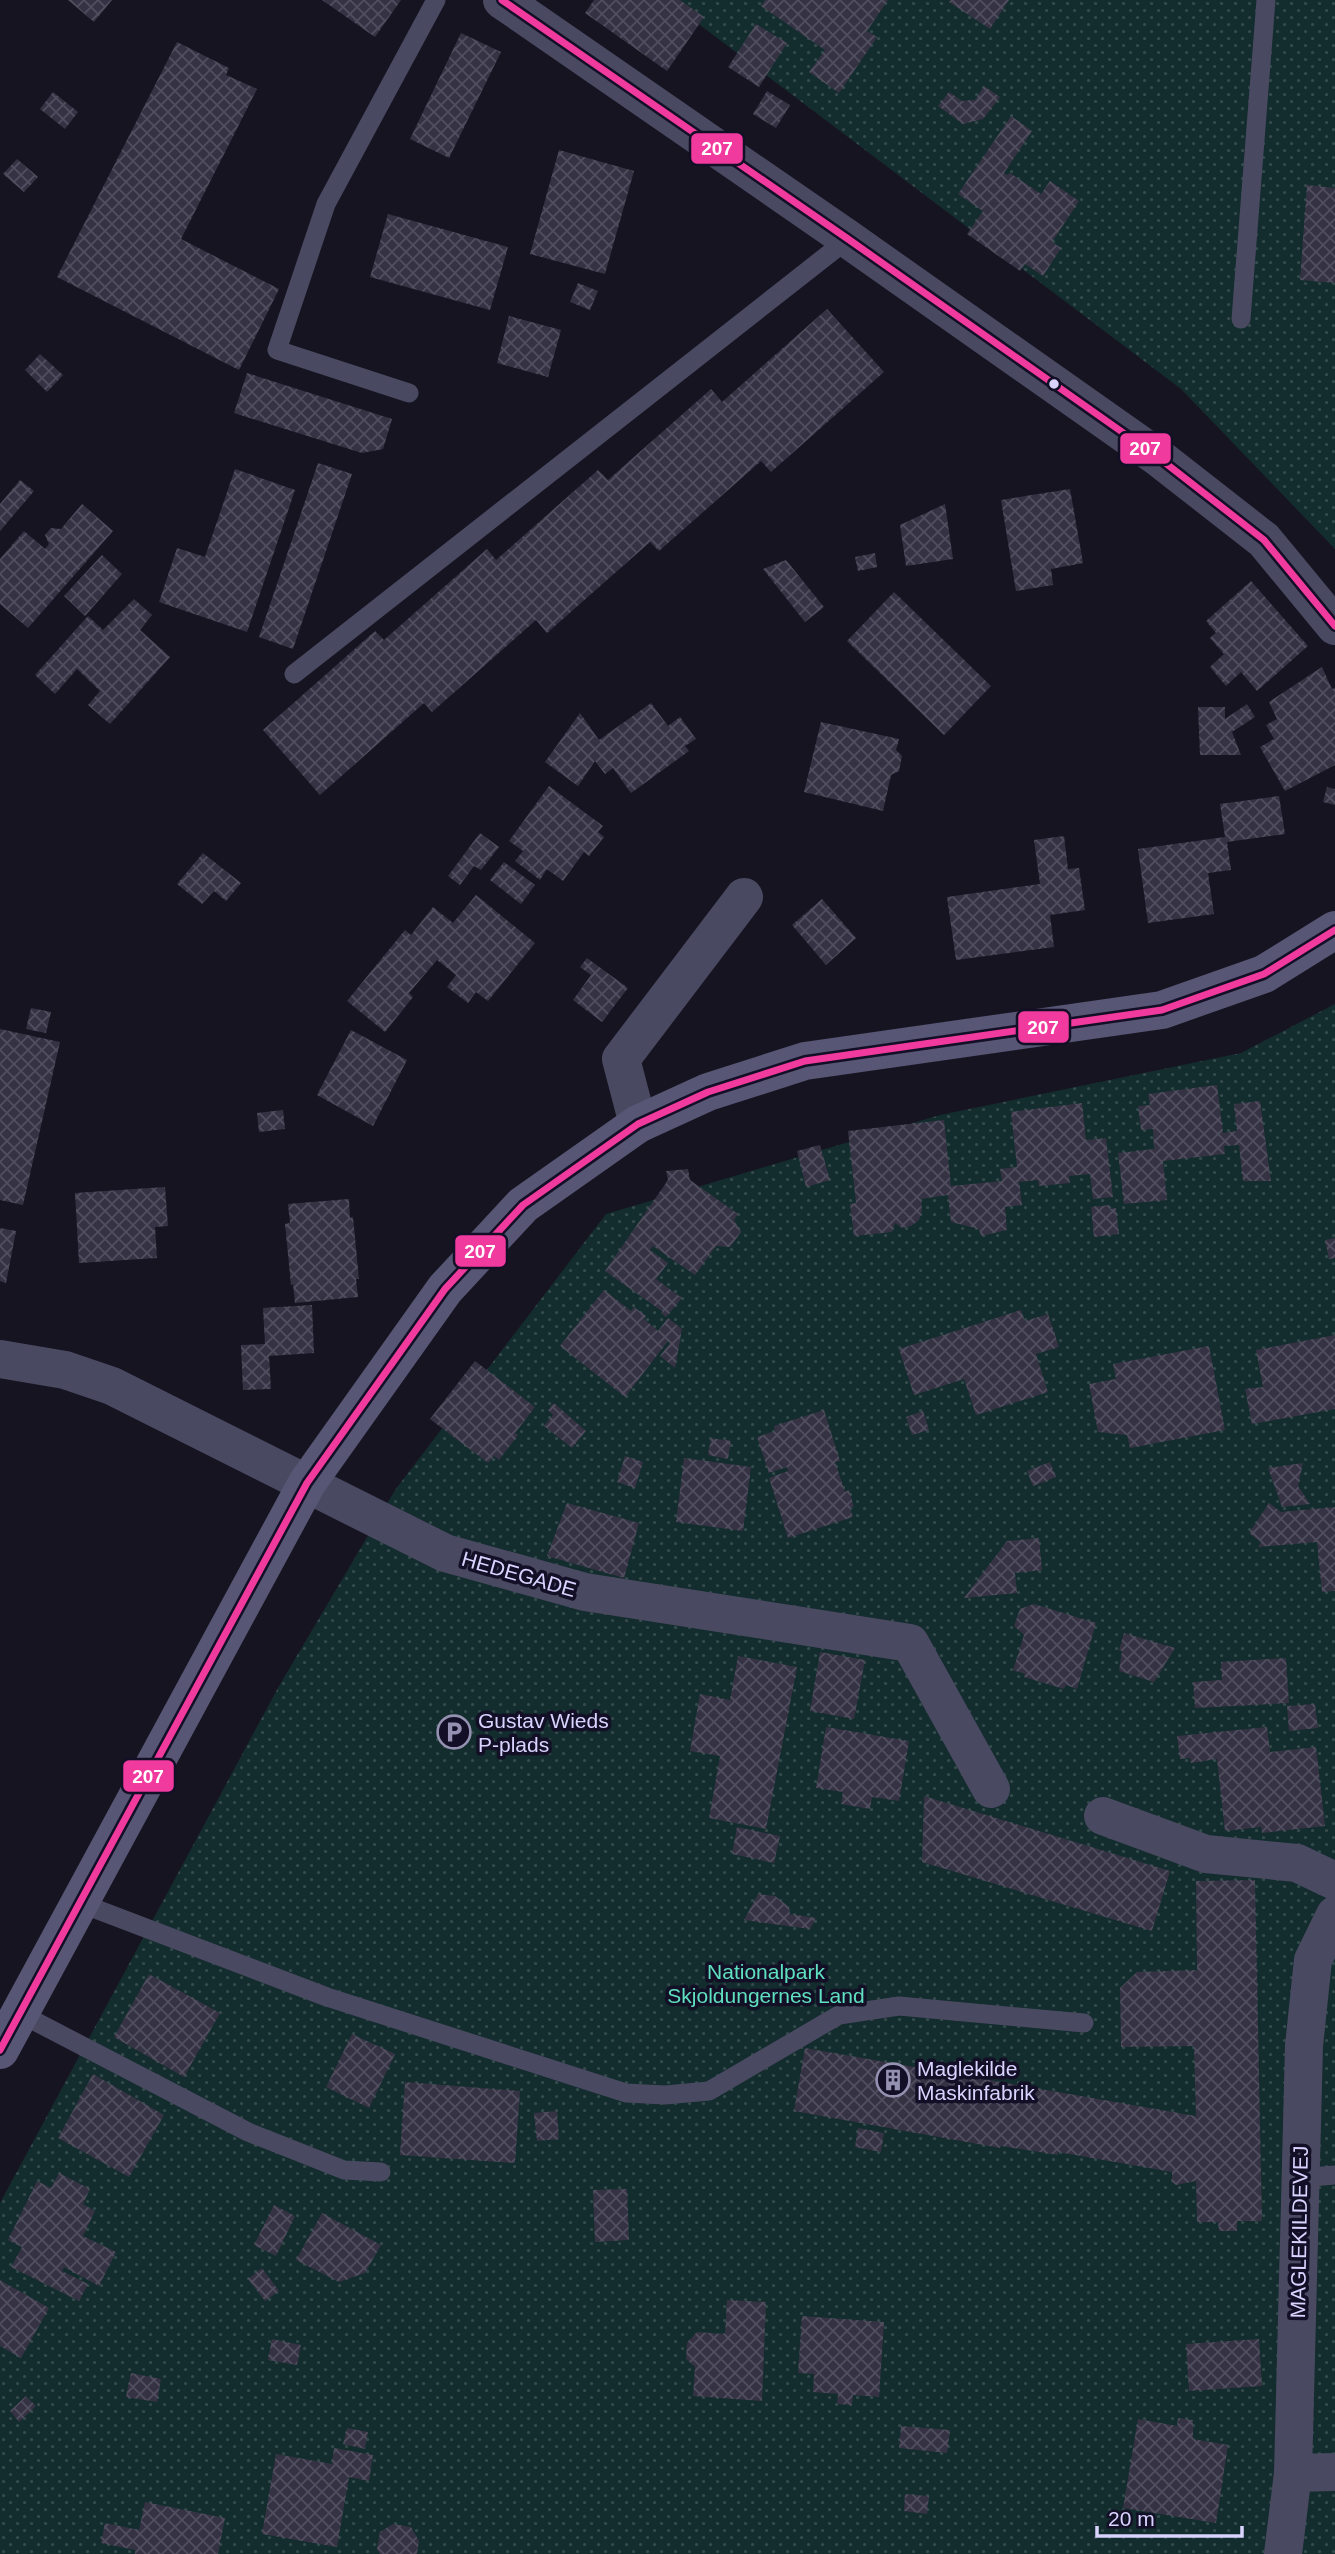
<svg xmlns="http://www.w3.org/2000/svg" width="1335" height="2554" font-family="Helvetica,sans-serif">
	<defs>
		<pattern id="grass-dots" width="8" height="8" patternUnits="userSpaceOnUse" patternTransform="scale(1.75)"><rect width="8" height="8" fill="#132c2d"/><path d="M2 2h.1M6 6h.1" fill="none" stroke="#354a4c" stroke-width="1.8" stroke-linecap="round"/></pattern>
		<pattern id="building-cross-hatch" width="8" height="8" patternUnits="userSpaceOnUse" patternTransform="scale(1.75)"><rect width="8" height="8" fill="#343243"/><path d="M0 0l8 8M0 8l8-8" fill="none" stroke="#514f5f"/></pattern>
	</defs>
	<rect width="100%" height="100%" fill="#161421"/>
	<!-- grass -->
	<path fill="url(#grass-dots)" d="M667,0h668v549l-154,-160z
		M1335,1004v1550h-1335v-351l279,-517 116,-196 211,-276 334,-99 301,-62z"/>
	<!-- building -->
	<path fill="url(#building-cross-hatch)" d="M68,0h44l-18,22z
		M322,0h79l-26,37z
		M594,0h86l24,17 -37,54 -82,-58z
		M765,0h123l-21,31 10,6 -38,56 -30,-21 16,-22 -64,-44z
		M951,0h58l-19,29 -41,-27z
		M756,24l31,19 -28,44 -31,-20z
		M461,33l40,19 -52,106 -39,-19z
		M177,42l52,26 -3,7 31,14 -76,150 98,50 -40,81 -182,-93z
		M984,86l16,11 -17,22 -20,5 -25,-18 11,-14 13,9 13,-1z
		M767,91l23,14 -14,23 -23,-14z
		M53,92l25,20 -13,17 -25,-20z
		M1011,116l21,15 -28,42 3,2 3,-2 31,21 9,-13 29,20 -27,41 9,6 -18,28 -18,-12 -5,7 -53,-37 16,-23 -25,-17z
		M559,150l75,21 -29,103 -75,-20z
		M17,159l21,18 -14,15 -21,-18z
		M1307,185l28,3v95l-35,-3z
		M388,214l120,33 -18,63 -120,-33z
		M578,283l20,8 -8,19 -20,-8z
		M827,309l57,63 -113,100 -10,-11 -102,90 -9,-9 -103,91 -11,-13 -104,92 -8,-9 -104,92 -57,-65 112,-99 9,9 103,-91 9,11 102,-90 10,10 103,-91 11,13z
		M509,316l52,14 -13,47 -51,-14z
		M40,354l23,21 -16,17 -22,-22z
		M247,373l145,46 -9,30 -21,4 -128,-40z
		M318,463l34,11 -59,175 -34,-12z
		M235,469l60,21 -48,142 -88,-30 18,-54 28,9z
		M20,480l14,11 -34,40v-27z
		M1070,489l13,74 -32,6 2,16 -37,6 -15,-91z
		M82,504l31,27 -85,97 -28,-24v-45l24,-28 21,18 4,-5 -4,-9 6,-7 10,1z
		M945,504l8,55 -47,7 -6,-41z
		M875,553l2,14 -19,4 -3,-14z
		M102,555l20,19 -37,42 -21,-20z
		M786,560l38,47 -19,15 -42,-53z
		M1251,581l57,65 -51,45 -16,-19 -15,14 -16,-19 14,-13 -14,-16 6,-5 -10,-12z
		M894,592l97,94 -47,49 -97,-94z
		M134,599l18,16 -12,15 30,27 -60,67 -22,-19 12,-14 -23,-22 -22,25 -20,-19 53,-59 15,14z
		M1322,667l10,22 3,-1v77l-50,26 -25,-44 14,-8 -8,-14 11,-6 -8,-17z
		M651,703l17,23 12,-9 16,22 -11,7 4,5 -58,42 -18,-25 -8,6 -10,-13 -17,25 -33,-24 35,-49 19,27z
		M1247,704l8,13 -23,15 9,23h-41l-2,-48h27v12z
		M821,722l78,17 -3,11 6,6 -3,15 -8,4 -8,36 -79,-19z
		M549,786l54,40 -5,6 6,5 -15,19 -5,-4 -21,29 -16,-12 -7,11 -25,-19 8,-10 -14,-10z
		M1327,787l8,2v16l-12,-3z
		M1279,796l6,38 -58,8 4,28 -23,3 6,41 -66,9 -10,-74 87,-12 -5,-33z
		M480,833l19,14 -18,23 -7,-4 -14,19 -12,-9z
		M1064,836l4,33 11,-1 6,42 -35,5 4,32 -98,13 -9,-63 93,-13 -6,-44z
		M203,853l38,30 -15,18 -12,-10 -12,13 -25,-20z
		M504,862l31,23 -14,19 -31,-24z
		M476,895l59,48 -47,58 -12,-9 -8,11 -21,-16 9,-12 -19,-15 -28,33 4,4 -28,35 -38,-31 58,-71 6,5 22,-28 20,16z
		M822,899l34,39 -30,27 -34,-40z
		M587,958l41,30 -26,34 -29,-22 18,-25 -11,-8z
		M31,1008l20,4 -5,21 -20,-4z
		M0,1029l60,13 -37,163 -23,-5z
		M351,1030l56,30 -34,66 -56,-31z
		M1217,1085l6,48 14,-2 -3,-27 26,-3 11,80h-28l-4,-36 -15,1 1,8 -62,7 4,39 -43,4 -6,-51 36,-4 -1,-20 -12,1 -3,-24 12,-1 -2,-11z
		M1082,1103l4,37 20,-2 7,59 -20,2 -3,-25 -21,2 1,7 -31,3 -1,-6 -19,2 3,23 -17,2 2,23 -26,6 -2,-7 -28,-7 -3,-27 -27,4 1,12 -3,9 -8,6 -9,2 -7,-5 -3,9 -38,4 -4,-32 6,-1 -8,-72 96,-11 7,66 51,-5 -2,-12 17,-2 -6,-55z
		M283,1110l2,19 -26,3 -2,-19z
		M820,1145l10,35 -24,7 -9,-36z
		M688,1169l2,11 48,34 -4,6 7,12 -11,15 -14,-1 -21,29 -42,-29 -3,4 18,13 -12,16 26,19 -16,19 -5,-4 2,-1 -58,-41 63,-91 -2,-9z
		M165,1187l3,39 -13,1 2,31 -78,5 -4,-70z
		M349,1199l1,19 3,-1 6,62h-3l2,18 -63,6 -2,-19 -2,1 -6,-61 5,-1 -2,-19z
		M1110,1205v4l6,-1 3,26 -25,3 -3,-30z
		M0,1228l16,3 -10,52 -6,-2z
		M1335,1238v20l-6,1 -4,-19z
		M604,1290l27,21 3,-4 12,9 -2,3 14,12 10,-13 14,11 -7,39 -15,-12 10,-13 -2,-2 -43,56 -65,-51z
		M312,1305l2,48 -45,3 2,33 -28,1 -2,-45 24,-1 -2,-36z
		M1021,1310l4,11 23,-7 11,33 -23,7 12,38 -72,23 -12,-36 -50,16 -15,-46z
		M1335,1335v74l-83,15 -7,-35 18,-2 -7,-37z
		M1209,1346l16,84 -95,18 -3,-13 -29,-3 -9,-48 27,-5 -3,-15z
		M475,1361l60,46 -20,26 3,2 -19,25 -5,-4 -6,7 -58,-44z
		M554,1403l32,28 -14,17 -28,-22 9,-11 -5,-5z
		M824,1410l16,51 -5,1 10,30 4,-2 5,17 -4,1 3,9 -65,21 -19,-60 19,-7 -1,-4 -18,6 -12,-36 18,-6 -1,-5z
		M923,1411l6,19 -17,5 -6,-18z
		M711,1438l20,3 -3,18 -20,-4z
		M625,1456l18,6 -8,26 -18,-6z
		M684,1458l67,9 -8,64 -67,-9z
		M1050,1462l6,15 -23,9 -6,-15z
		M1303,1463l-5,23 12,18 -28,3 -14,-39z
		M567,1503l72,20 -15,55 -77,-22z
		M1269,1503l12,9 54,-5v84l-13,1 -5,-50 -59,5 3,-5 -12,-9z
		M1039,1538l3,32 -27,3 2,20 -53,5 43,-57z
		M1034,1604l62,19 -19,66 -11,-4 -2,4 -40,-12 1,-3 -12,-4 11,-35 -10,-9 6,-17z
		M1124,1633l51,15 -21,34 -35,-11 3,-20 -3,-1z
		M820,1652l45,8 -11,59 -44,-8z
		M738,1656l59,11 -31,162 -57,-11 11,-62 -30,-5 10,-57 30,6z
		M1286,1658l3,45 -94,5 -2,-26 29,-2 -1,-18z
		M1315,1704l3,24 -29,3 -2,-25z
		M826,1727l83,14 -10,60 -27,-4 -2,12 -29,-5 2,-12 -27,-4z
		M1267,1727l3,25 46,-5 9,79 -63,7 -1,-6 -36,4 -8,-72 -26,4 -1,-5 -10,1 -3,-23z
		M924,1796l246,75 -18,60 -230,-69z
		M737,1827l43,9 -6,27 -42,-9z
		M1255,1880l7,341h-25v10h-18l-1,-9h-21l-1,-41 -20,4 -4,-3v-10l-114,-20v3l-57,-9 -1,2 -206,-37 11,-63 391,68 -2,-70 -73,1 -1,-59 17,-16 60,-2 -1,-89z
		M758,1894l17,2 14,11 1,7 26,4 -6,11 -66,-9z
		M149,1974l71,39 -36,64 -70,-40z
		M352,2034l43,20 -26,54 -43,-21z
		M93,2074l71,41 -35,62 -71,-39z
		M405,2082l115,9 -5,72 -115,-8z
		M557,2111l2,28 -22,2 -3,-28z
		M858,2128l26,5 -3,19 -26,-5z
		M59,2173l31,16 -7,15 12,7 -12,25 33,16 -17,34 -35,-19 -2,4 26,13 -9,17 -68,-34 11,-20 -14,-7 29,-59 14,7z
		M627,2189l2,51 -34,2 -2,-52z
		M274,2205l21,11 -19,40 -22,-11z
		M322,2213l59,32 -16,28 -26,9 -43,-22z
		M262,2268l17,23 -14,10 -17,-22z
		M0,2280l49,28 -28,50 -21,-12z
		M727,2300l39,2 -4,99 -69,-5 2,-29 -9,-8 1,-16 10,-11 28,2z
		M802,2316l82,6 -5,75 -26,-2 -1,10 -15,-1 1,-10 -25,-2 1,-18 -16,-1z
		M272,2339l29,6 -4,20 -29,-5z
		M1259,2339l3,47 -73,5 -3,-47z
		M131,2373l30,6 -4,23 -31,-5z
		M26,2396l10,10 -17,16 -9,-11z
		M1178,2418l15,2v19l35,6 -12,78 -93,-15 15,-89 39,7z
		M901,2426l49,4 -3,23 -48,-5z
		M347,2428l21,4 -3,17 -22,-5z
		M334,2448l39,7 -4,26 -20,-4 -12,70 -75,-13 14,-80 56,10z
		M905,2494l24,2 -2,18 -23,-3z
		M145,2502l80,16 -7,36h-83v-4l-34,-7 4,-20 34,7z
		M393,2524l18,3 8,14 -2,13h-37l-3,-5 3,-17z"/>
	<g fill="none" stroke-linecap="round" stroke-linejoin="round">
		<!-- service -->
		<path stroke="#4a4962" stroke-width="19" d="M1241,319l25,-319
			M409,393l-132,-43 49,-146 110,-204
			M294,674l554,-435
			M80,1903l247,94 299,96 39,2 44,-4 130,-76 60,-9 185,17
			M21,2014l227,118 96,38 37,2
			M1299,2178l36,-3"/>
		<!-- minor -->
		<path stroke="#4a4962" stroke-width="38" d="M502,0l346,239 311,219 105,82 71,86
			M638,1124l-17,-65 123,-162
			M0,1359l65,11 47,16 333,167 140,39 325,51 81,146
			M1103,1816l103,38 91,9 38,18
			M1293,2473l42,-1
			M1283,2554l10,-81 11,-427 9,-86 22,-45"/>
		<!-- secondary -->
		<path stroke="#575674" stroke-width="38" d="M0,2050l307,-567 138,-194 78,-84 115,-81 70,-32 97,-31 357,-51 102,-36 71,-44"/>
		<defs>
			<path id="bus-1" d="M502,0l346,239 311,219 105,82 71,86
				M0,2050l307,-567 138,-194 78,-84 115,-81 70,-32 97,-31 357,-51 102,-36 71,-44"/>
		</defs>
		<!-- bus-1 casing -->
		<use href="#bus-1" stroke="#130f26" stroke-width="12"/>
		<!-- bus-1 -->
		<use href="#bus-1" stroke="#f13a9d" stroke-width="7"/>
	</g>
	<!-- icons -->
	<defs>
		<symbol id="parking-ring" viewBox="-11 -11 22 22"><circle r="9.5" fill="#130f26" stroke="#9591b1" stroke-width="1.5"/><path d="M-3.5-5.5H1a3.5 3.5 0 0 1 0 7H-1V5.5H-3.5ZM-1-3.4V-.6H.8a1.4 1.4 0 0 0 0-2.8Z" fill="#9591b1"/></symbol>
		<symbol id="building-ring" viewBox="-11 -11 22 22"><circle r="9.5" fill="#130f26" stroke="#9591b1" stroke-width="1.5"/><path d="M-4-6H4V6H1V3H-1V6H-4ZM-2.5-4.3h1.7v1.8h-1.7ZM.8-4.3h1.7v1.8H.8ZM-2.5-1h1.7V.8h-1.7ZM.8-1h1.7V.8H.8Z" fill="#9591b1"/></symbol>
	</defs>
	<g fill-rule="evenodd">
		<use href="#parking-ring" x="435" y="1713" width="38" height="38"/>
		<use href="#building-ring" x="874" y="2061" width="38" height="38"/>
	</g>
	<!-- markers -->
	<circle fill="#d9d4ff" stroke="#130f26" stroke-width="2.5" cx="1054" cy="384" r="6"/>
	<g text-anchor="middle" dominant-baseline="central" stroke-width="7" stroke-linejoin="round" paint-order="stroke">
		<!-- street labels -->
		<g font-size="21" fill="#d9d4ff" stroke="#130f26">
			<text transform="translate(519 1574) rotate(16)">HEDEGADE</text>
			<text transform="translate(1299 2232) rotate(-89)">MAGLEKILDEVEJ</text>
		</g>
		<!-- poi labels -->
		<g font-size="21" fill="#d9d4ff" stroke="#130f26" text-anchor="start">
			<text x="478" y="1720">Gustav Wieds<tspan x="478" dy="24">P-plads</tspan></text>
			<text x="917" y="2068">Maglekilde<tspan x="917" dy="24">Maskinfabrik</tspan></text>
		</g>
		<!-- park labels -->
		<g font-size="21" fill="#5fe0c0" stroke="#130f26">
			<text x="766" y="1971">Nationalpark<tspan x="766" dy="24">Skjoldungernes Land</tspan></text>
		</g>
	</g>
	<g stroke="#130f26" stroke-width="2.5">
		<rect x="690" y="132" width="54" height="33" rx="7" fill="#f13a9d"/>
		<rect x="1119" y="432" width="53" height="33" rx="7" fill="#f13a9d"/>
		<rect x="1017" y="1010" width="53" height="34" rx="7" fill="#f13a9d"/>
		<rect x="454" y="1234" width="53" height="34" rx="7" fill="#f13a9d"/>
		<rect x="122" y="1759" width="53" height="34" rx="7" fill="#f13a9d"/>
	</g>
	<g font-size="19" text-anchor="middle" font-weight="bold" fill="#fff">
		<text x="717" y="155">207</text>
		<text x="1145" y="455">207</text>
		<text x="1043" y="1034">207</text>
		<text x="480" y="1258">207</text>
		<text x="148" y="1783">207</text>
	</g>
	<!-- scale -->
	<path d="M1097 2526v10h145v-10" fill="none" stroke="#d9d4ff" stroke-width="3.5"/>
	<text x="1108" y="2526" font-size="21" fill="#d9d4ff" stroke="#130f26" stroke-width="5" paint-order="stroke">20 m</text>
</svg>
